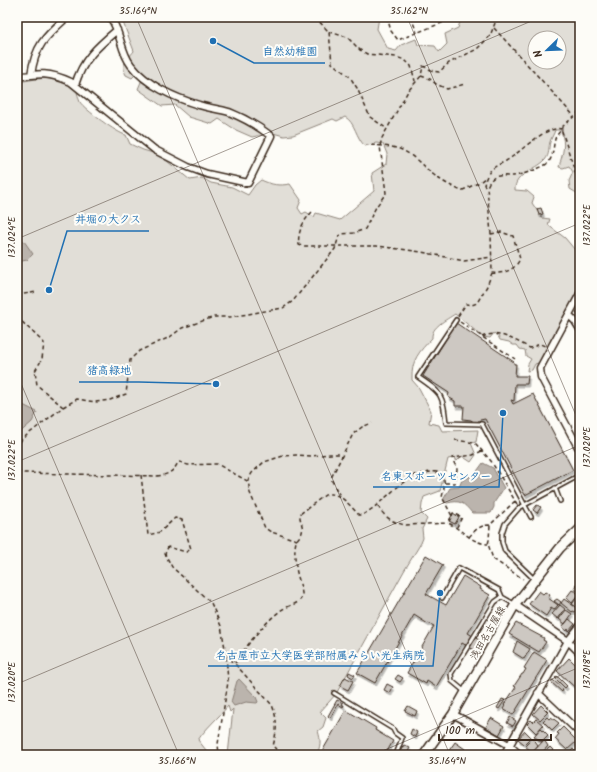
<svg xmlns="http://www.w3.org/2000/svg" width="597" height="772" font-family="Kalam,'Klee One',sans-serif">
	<defs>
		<filter id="shadow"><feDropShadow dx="1.5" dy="3" stdDeviation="0" flood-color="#0004"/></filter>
	</defs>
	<rect width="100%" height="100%" fill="#fdfcf7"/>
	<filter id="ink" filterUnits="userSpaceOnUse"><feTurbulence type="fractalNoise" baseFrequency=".025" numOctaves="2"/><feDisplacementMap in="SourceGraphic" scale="8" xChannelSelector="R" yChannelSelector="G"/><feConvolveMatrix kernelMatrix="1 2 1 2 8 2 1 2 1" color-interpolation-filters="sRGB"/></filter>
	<g filter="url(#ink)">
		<!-- green -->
		<path fill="#e1ded7" stroke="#8e847a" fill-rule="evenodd" d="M121,17h258l-2,12 11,20 8,2 5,-6 15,-6 2,6 17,1 4,6 8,-8 -2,-10 13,-6 2,-6 10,-3h8l3,-2h99v178l-10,-6 -1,-8 4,-9 -4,-6 -6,2 -4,-1c4,-16 7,-20 2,-37h-6c-1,4 -4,8 -5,12 -2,7 0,12 -5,18 -9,10 -31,14 -30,30l12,1 7,6 -2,6 10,15 8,1 -2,6 17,13 15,18v29l-39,77 -6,2 -3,6 -5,1 1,-7 3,-5 -5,-3 -1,-6 -5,-1 -3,-4h-4l-4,-3 -9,-2 -2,-4 -4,-3 -4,5 -7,-1 -28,-23c-9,6 -24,13 -23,24 -13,14 -21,22 -20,42l7,8 12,23 -2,12 10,2 3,6 36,-1 -2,12 -5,1 5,12 -5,7 -9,-6 -5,5 -4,-3 -5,1 -8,32 -16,6 -2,7 -1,9 6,6 -5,10 1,9 -2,5 -17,28 -68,123 -16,18 6,6 -3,9 -5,4c3,9 3,16 -2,24h-88l5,-46 -3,3 -2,-6c-10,12 -22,22 -30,34l12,15h-193v-673c9,-1 25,-5 34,-3 6,1 20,5 25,11 2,3 2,8 4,12 4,7 38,32 46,33l4,9 13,6 10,3 14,8 23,19 12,-2 9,5 21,4 16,8 7,-10 6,-5c11,5 18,6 29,4l11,16 -3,8 4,6 4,-2 8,5 2,-4 24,7 34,-29 -2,-18 14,-9 1,-10 -4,-10 -7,-1 -11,3c-9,-8 -10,-24 -20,-29l-8,4 -4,-2 -40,16 -9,1 -11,-3 -21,4 -16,-7 -17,-11 -7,5 -23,-7 -14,-12 -13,1 -24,-17 5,-12 -5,-5 -6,6 -6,-3c-6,-12 1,-15 8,-24zM535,38h24v24h-24z"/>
		<!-- water -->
		<path fill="#bbb4ad" stroke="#887d74" d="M17,238l7,3 9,13 -6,6 -10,2z
			M17,402l20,10 -5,10 -15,13z
			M483,463l10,5 11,20 -10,15v4l-3,6h-19c-9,-11 -12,-13 -25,-10l-4,-3 7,-12 9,-1 3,-7 13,-6z
			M239,679l17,18 2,5 -1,1 -11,-1 -12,4 -3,-4 6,-21z"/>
		<!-- building -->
		<path fill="#cdc8c2" stroke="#3b2a1e" filter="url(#shadow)" d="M541,208l2,6 -4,1 -2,-6z
			M580,310v8l-4,-6z
			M456,323l58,39v2h2l-1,12h13l-1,8h-12l-1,17 -3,-1 2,4 20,-10 40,76 -48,25 -40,-76 -5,1 -5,3 -4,-3 -8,-1 1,-13h-9v-5l-7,-4 1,-4 -26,-17z
			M537,505l4,2 -4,6 -4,-3z
			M453,513l6,4 -4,7 -6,-3z
			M426,555l17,10 -17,29 20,11 17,-29 18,11 -1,2 10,6 -22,38 14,9 -6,9 -14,-8 -26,44 -9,-6 -1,3 -19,-11 27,-47 -6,-3v1l-14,-9 -39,68 -18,-10z
			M580,580v13l-6,-4 2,-3 -1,-1z
			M572,590l7,4 -7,9 -6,-5z
			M539,591l4,3 2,-2 5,3 -2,3 10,7 -4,5 -3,-2 -5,8 -17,-12z
			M577,598l3,1v11l-8,-6z
			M557,599l4,3 -2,3 -5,-4z
			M564,599l14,10 -3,3 -2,-1 -1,1 -11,-9z
			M560,605l5,4 -7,10 -6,-5z
			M566,610l6,4 -7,10 -6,-5z
			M569,619l6,5 -6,7 -1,-2 -1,2 -5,-4z
			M516,623l28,15 -1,2 3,2 -7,10 -30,-18z
			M517,641l13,8 -6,10 -11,-7z
			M534,652l13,8 -34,55 -10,-6 2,-3 -1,-1 12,-18 -2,-1 8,-12h1l3,-5 -2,-1z
			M569,658l11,11v23l-23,-21z
			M349,672l6,3 -2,3 -5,-3z
			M398,675l5,3 -3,4 -5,-3z
			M557,676l10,10 -2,2 -10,-10z
			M345,677l8,4 -5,9 -8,-4z
			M553,680l10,9 -1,3 -11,-10z
			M387,684l6,3 -3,6 -6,-3z
			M502,699l3,1 -6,9 -2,-1z
			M337,700l6,3 -1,2h2l-1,2 -5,-3 -8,14 -2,-2z
			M541,705l7,7 -8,8 -7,-6z
			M408,706l9,5 -2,5 -10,-5z
			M346,710l30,18 -1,2 18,11 -8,14h-65z
			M510,717l6,4 -3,5 -6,-3z
			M547,717l2,2 2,-2 8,6 -7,7 -9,-9z
			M491,718l13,8 -5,9 -13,-8z
			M536,719l7,6 -7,8 -9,-9 4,-4 2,2z
			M563,727l14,14 -10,9 -12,-11 4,-5 -2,-1z
			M541,728l7,7 -7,7 -7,-6z
			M412,729l5,3 -2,5 -5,-3z
			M525,731l6,6 -7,7 -6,-5z
			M533,738l5,7 -6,7 -7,-6z
			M544,740l4,6 -8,9h-5l-3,-2z
			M455,742l10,7 -4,6h-9l-4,-3z
			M404,745l6,3 -4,7h-8z
			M550,747l5,5 -3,3h-10z
			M573,749l4,4 -1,2h-9z
			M468,751l5,4h-12l2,-2 2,2z"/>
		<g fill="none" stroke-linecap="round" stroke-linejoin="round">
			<defs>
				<path id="service" d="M456,320l-38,57c24,16 25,18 28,46l36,1 49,93
					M555,488l5,13
					M534,579l-29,-28 -3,-9v-9l3,-9 14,-16 61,-33
					M442,598l17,-30 40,22 3,7
					M464,691l-12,-10 -1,-7 44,-72 7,-5 12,7
					M334,693l59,36 2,4 7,5 -6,17"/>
				<path id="minor" d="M31,75c4,-30 15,-39 36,-58
					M17,77c23,-4 32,-5 54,5l84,68 33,17 19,7 41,9 23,-47c-13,-10 -27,-18 -42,-24 -10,-3 -21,-4 -30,-7 -24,-7 -53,-20 -68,-40 -11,-14 -10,-34 -21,-48
					M75,85c8,-26 22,-38 42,-55
					M580,294l-40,74 1,9 37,70 2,-1
					M569,315l6,6 5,8
					M515,605l53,36 12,12
					M538,693l42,40
					M453,714l56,31 11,10
					M504,755l64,-114 12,-15"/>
				<path id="secondary" d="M424,755l29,-41 62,-109 45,-57 20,-19"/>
			</defs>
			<!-- service casing -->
			<use href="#service" stroke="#3b2a1e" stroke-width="6"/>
			<!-- minor casing -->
			<use href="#minor" stroke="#3b2a1e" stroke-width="9"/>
			<!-- secondary casing -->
			<use href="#secondary" stroke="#3b2a1e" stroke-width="11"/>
			<!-- path -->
			<path stroke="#3b2a1e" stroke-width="1.5" stroke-dasharray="4 3" stroke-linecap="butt" d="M315,17l14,15 3,31 18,14 7,11 13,29 16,11
				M387,17l4,14 7,9 59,-23
				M411,17l6,16
				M494,28l80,88
				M329,32l18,5 13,13 7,4 29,3 9,3 6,6 4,15
				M421,76l9,3 6,5 11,5 18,-5
				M580,111l-19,17 19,59
				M371,145c10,1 22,1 31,5 13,6 21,17 32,25 8,7 18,11 27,16l19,-9 6,-5
				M312,212c-9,9 -15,21 -13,33l3,1h75l45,6 42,9 28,-4
				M491,234l10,-2 12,4 7,23c-5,11 -16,15 -28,14
				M17,295l20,-3
				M458,316l8,-12 6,1 5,-2 10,-17 5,-13 -1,-39 -4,-47c7,-18 18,-8 32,-12 8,-2 19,-6 26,-10 10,-6 7,-19 11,-29 2,-2 4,-5 6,-7 -17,-4 -42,24 -56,32 -6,3 -11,5 -16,10 -3,4 -5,9 -6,14l3,2
				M17,317l27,26 -2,16 -7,12 2,14 26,22 -41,32 -5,7
				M460,322l55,37
				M482,337c16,-8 34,4 48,11l10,-4 5,2
				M63,407l14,-8 18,3 15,-2 16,-6 4,-34 9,-9 31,-14 12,-9 32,-11h16l53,-9 10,-7 42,-52 4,-13 3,-2 12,-1 11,-4 11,-22 10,-14 -6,-47 2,-8 26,-47 13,-15 2,-10 10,5 6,1 10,-9 28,-14 13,-13 5,-13 5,-6
				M455,440l20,3 16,18 26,43
				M17,471l7,2 133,3c10,-1 17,-4 21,-14 4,0 6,2 10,3l29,-1 32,18
				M141,475l7,60 12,-3 15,-14 7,2 9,29 -5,3 -18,-5 -3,7 7,13 39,36 10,23 5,28 2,28 -10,62 1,11
				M445,483h10l2,-14 -5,-11 21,-3 9,-4
				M340,496l-8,-15v-5l21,-42 9,-7 10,-4
				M515,501l-25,24 -1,15 -1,4 5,15 30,20
				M378,506c6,11 15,17 28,19l42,-2
				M452,516l1,-3 9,4 -5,10
				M469,537c6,-7 11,-12 21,-12
				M297,540l-26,-8 -6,-4 -15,-35 -2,-13 4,-7 12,-11 19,-6 13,-1 16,1 18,-2h12
				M226,654l46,51c6,15 5,26 1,41l8,9
				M235,663c14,-20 26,-37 45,-52 7,-6 20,-6 22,-15 1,-5 -6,-23 -6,-30 -1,-7 -2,-17 0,-24 1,-4 6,-7 6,-10 2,-6 -3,-12 -2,-18l25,-19c14,-5 25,11 34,20h3c19,-10 31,-27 49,-38 4,-3 10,-3 15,-4 21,-6 20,9 16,24l10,19 -4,7c15,7 23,20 40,21"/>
			<!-- service -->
			<use href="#service" stroke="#fdfcf7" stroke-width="3"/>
			<!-- minor -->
			<use href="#minor" stroke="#fdfcf7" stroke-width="6"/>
			<!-- secondary -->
			<use href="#secondary" stroke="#fdfcf7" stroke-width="8"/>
		</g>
	</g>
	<!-- ticks -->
	<path fill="none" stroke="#3b2a1e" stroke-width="1" stroke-opacity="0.45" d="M136,17l314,738M407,17l173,408M17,239l524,-222M17,374l162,381M17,462l563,-239M17,684l563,-239M373,755l207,-88"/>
	<g text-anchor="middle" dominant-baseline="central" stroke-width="4" stroke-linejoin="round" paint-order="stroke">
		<!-- street labels -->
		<g font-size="10" fill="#3b2a1e" stroke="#fdfcf7">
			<text transform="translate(488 633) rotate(-60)">浅田名古屋線</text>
		</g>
	</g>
	<!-- callouts -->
	<path fill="none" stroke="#1f6fb2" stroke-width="1.5" d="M213 41L254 63H325M49 290L67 231H149M216 384L139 382H79M503 413L499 487H373M440 593L433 666H208"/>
	<g fill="#1f6fb2" stroke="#fdfcf7" stroke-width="1.5">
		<circle cx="213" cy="41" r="4"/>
		<circle cx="49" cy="290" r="4"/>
		<circle cx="216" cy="384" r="4"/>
		<circle cx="503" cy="413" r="4"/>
		<circle cx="440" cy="593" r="4"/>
	</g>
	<g font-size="11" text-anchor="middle" font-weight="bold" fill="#1f6fb2" stroke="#fdfcf7" stroke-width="4" stroke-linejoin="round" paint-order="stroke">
		<text x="290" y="55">自然幼稚園</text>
		<text x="108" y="223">井堀の大クス</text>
		<text x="109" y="374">猪高緑地</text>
		<text x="436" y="480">名東スポーツセンター</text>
		<text x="320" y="659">名古屋市立大学医学部附属みらい光生病院</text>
	</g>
	<!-- margin -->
	<rect width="597" height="772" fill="none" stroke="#fdfcf7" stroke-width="44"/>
	<!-- north arrow -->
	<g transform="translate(547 50) rotate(247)"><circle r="19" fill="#fdfcf7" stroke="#afa8a0"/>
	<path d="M0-3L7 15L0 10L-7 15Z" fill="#1f6fb2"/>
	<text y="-6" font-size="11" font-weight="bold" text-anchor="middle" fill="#3b2a1e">N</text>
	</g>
	<!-- scale -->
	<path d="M439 734v6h112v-6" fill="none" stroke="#3b2a1e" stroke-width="2"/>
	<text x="445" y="734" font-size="12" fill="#3b2a1e" stroke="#fdfcf7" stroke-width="3" paint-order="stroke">100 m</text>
	<rect x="22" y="22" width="553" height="728" fill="none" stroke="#3b2a1e" stroke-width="1.5"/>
	<g font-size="10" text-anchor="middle" fill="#3b2a1e">
		<text x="138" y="14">35.164°N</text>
		<text x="409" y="14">35.162°N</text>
		<text transform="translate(586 225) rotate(-90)" y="4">137.022°E</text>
		<text transform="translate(11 237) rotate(-90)" y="4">137.024°E</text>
		<text transform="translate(586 447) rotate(-90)" y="4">137.020°E</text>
		<text transform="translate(11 460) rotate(-90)" y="4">137.022°E</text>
		<text transform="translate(586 669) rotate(-90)" y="4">137.018°E</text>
		<text transform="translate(11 682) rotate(-90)" y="4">137.020°E</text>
		<text x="177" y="764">35.166°N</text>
		<text x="447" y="764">35.164°N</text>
	</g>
</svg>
